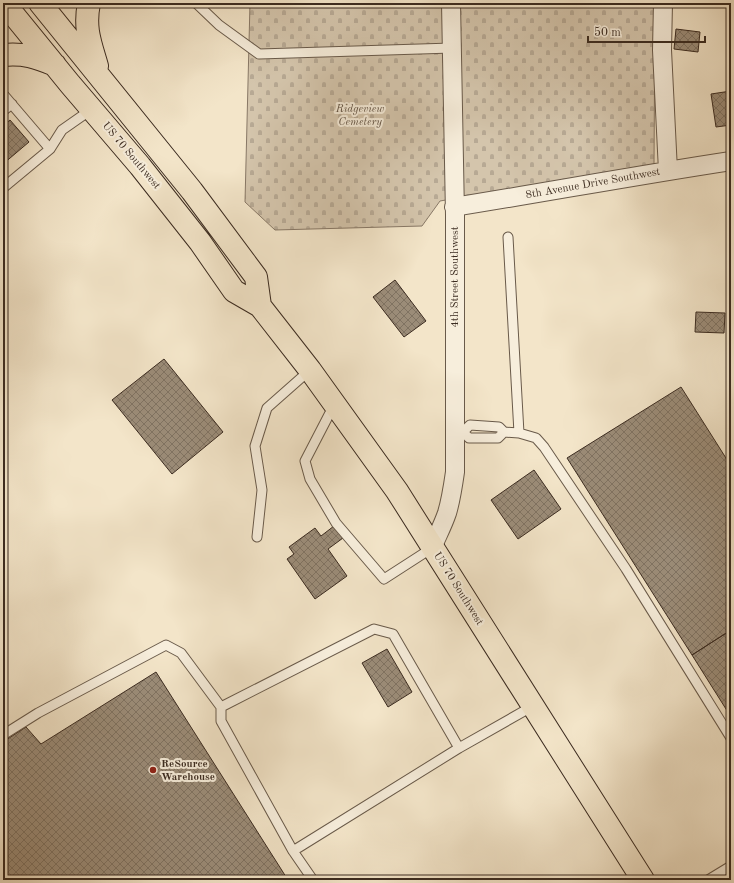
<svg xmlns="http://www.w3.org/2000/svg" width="734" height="883" font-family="'Old Standard TT',serif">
	<defs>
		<pattern id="cemetery-stones" width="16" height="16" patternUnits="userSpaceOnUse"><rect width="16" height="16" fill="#d4c5ac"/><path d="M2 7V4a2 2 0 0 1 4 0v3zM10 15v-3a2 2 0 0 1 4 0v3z" fill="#b7a994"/></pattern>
		<pattern id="building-cross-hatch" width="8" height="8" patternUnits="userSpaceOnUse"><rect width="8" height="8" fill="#9b8c78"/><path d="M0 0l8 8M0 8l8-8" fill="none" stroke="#807362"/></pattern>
	</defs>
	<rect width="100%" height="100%" fill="#f3e5c9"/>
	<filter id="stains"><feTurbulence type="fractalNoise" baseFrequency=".005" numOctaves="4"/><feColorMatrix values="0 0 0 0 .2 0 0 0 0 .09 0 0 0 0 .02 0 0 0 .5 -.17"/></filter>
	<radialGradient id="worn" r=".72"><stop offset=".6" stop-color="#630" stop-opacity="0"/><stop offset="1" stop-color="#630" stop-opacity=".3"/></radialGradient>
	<!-- cemetery -->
	<path fill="url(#cemetery-stones)" stroke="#887866" d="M250,3h405l-1,161 -214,37 -18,25 -147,4 -30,-28z"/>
	<!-- building -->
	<path fill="url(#building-cross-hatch)" stroke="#3b2b20" d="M676,29l24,3 -2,20 -24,-3z
		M731,91v34l-15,2 -5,-33z
		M10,120l19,22 -26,22v-38z
		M395,280l31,41 -22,16 -31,-40z
		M696,312l29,1 -1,20 -29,-1z
		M164,359l59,73 -51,42 -60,-74z
		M681,387l50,79v164l-39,25 -125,-197z
		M534,470l27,39 -43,30 -27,-39z
		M334,526l9,12 -15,11 19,27 -32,23 -28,-40 7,-5 -5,-7 26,-19 6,8z
		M731,630v87l-39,-62z
		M387,649l25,43 -24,15 -26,-44z
		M156,672l132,208h-285v-138l23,-15 15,17z"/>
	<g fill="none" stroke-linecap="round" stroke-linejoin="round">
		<defs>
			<path id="lane" d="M196,3l23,22 40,29 193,-6
				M3,94l47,55
				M3,111l9,-7
				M3,188l47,-39 12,-19 30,-21
				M508,237l11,196
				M334,405l-29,56 5,18 26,44 48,56 48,-31
				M458,432h5l6,6h29l6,-6
				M463,432l7,-7 29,2 5,5 15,1 17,5 8,9 82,122 105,169
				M257,537l5,-47 -7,-44 12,-38 43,-38
				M3,735l35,-22 128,-68 15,8 40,54
				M459,748l74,-42
				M293,851l166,-103 -66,-114 -19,-5 -153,78v14l72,130 20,29
				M708,880l23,-14"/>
			<path id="street" d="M663,3l-1,47 6,121
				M454,207c93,-15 185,-32 277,-46
				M432,548c5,-12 11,-23 15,-35 4,-13 6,-27 8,-41v-257l-4,-212"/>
			<path id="primary" d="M4,3l66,81 70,82 60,76 34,49 26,15 50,64 87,121 246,389
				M40,3l152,188 64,86 4,29
				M89,3c-5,25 1,39 8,63
				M3,55c21,-2 33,2 52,10"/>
		</defs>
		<!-- lane casing -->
		<use href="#lane" stroke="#695a4a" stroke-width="11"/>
		<!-- street casing -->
		<use href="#street" stroke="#695a4a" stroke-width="20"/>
		<!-- primary casing -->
		<use href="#primary" stroke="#3b2b20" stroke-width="24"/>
		<!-- lane -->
		<use href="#lane" stroke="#f7eedc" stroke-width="9"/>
		<!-- street -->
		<use href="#street" stroke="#f7eedc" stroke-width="18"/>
		<!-- primary -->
		<use href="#primary" stroke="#f3e5c9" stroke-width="22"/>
	</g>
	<!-- markers -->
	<circle fill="#8f2418" stroke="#f7eedc" stroke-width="1.5" cx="153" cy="770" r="4"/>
	<g text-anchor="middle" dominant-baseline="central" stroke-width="4" stroke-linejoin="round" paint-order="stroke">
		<!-- park labels -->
		<g font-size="11" font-style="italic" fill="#615243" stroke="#f7eedc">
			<text x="360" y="109">Ridgeview<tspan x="360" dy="13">Cemetery</tspan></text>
		</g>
		<!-- street labels -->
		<g font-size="11" fill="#3b2b20" stroke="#f7eedc">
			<text transform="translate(131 156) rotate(50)">US 70 Southwest</text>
			<text transform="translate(593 184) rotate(-10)">8th Avenue Drive Southwest</text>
			<text transform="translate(455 277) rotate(-90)">4th Street Southwest</text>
			<text transform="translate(458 589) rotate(58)">US 70 Southwest</text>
		</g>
		<!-- poi labels -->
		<g font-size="11" font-weight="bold" fill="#3b2b20" stroke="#f7eedc" text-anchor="start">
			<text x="161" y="764">ReSource<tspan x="161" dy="13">Warehouse</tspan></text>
		</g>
	</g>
	<!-- margin -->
	<rect width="734" height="883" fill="none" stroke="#f3e5c9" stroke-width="16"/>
	<rect x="4" y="4" width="726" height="875" fill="none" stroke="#3b2b20" stroke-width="2"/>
	<rect x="8" y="8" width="718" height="867" fill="none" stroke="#3b2b20"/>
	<!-- scale -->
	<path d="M588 36v6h117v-6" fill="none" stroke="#3b2b20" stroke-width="2"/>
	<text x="594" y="36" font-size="12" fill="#3b2b20" stroke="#f7eedc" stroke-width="3" paint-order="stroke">50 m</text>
	<rect width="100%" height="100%" filter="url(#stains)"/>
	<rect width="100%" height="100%" fill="url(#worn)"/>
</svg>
